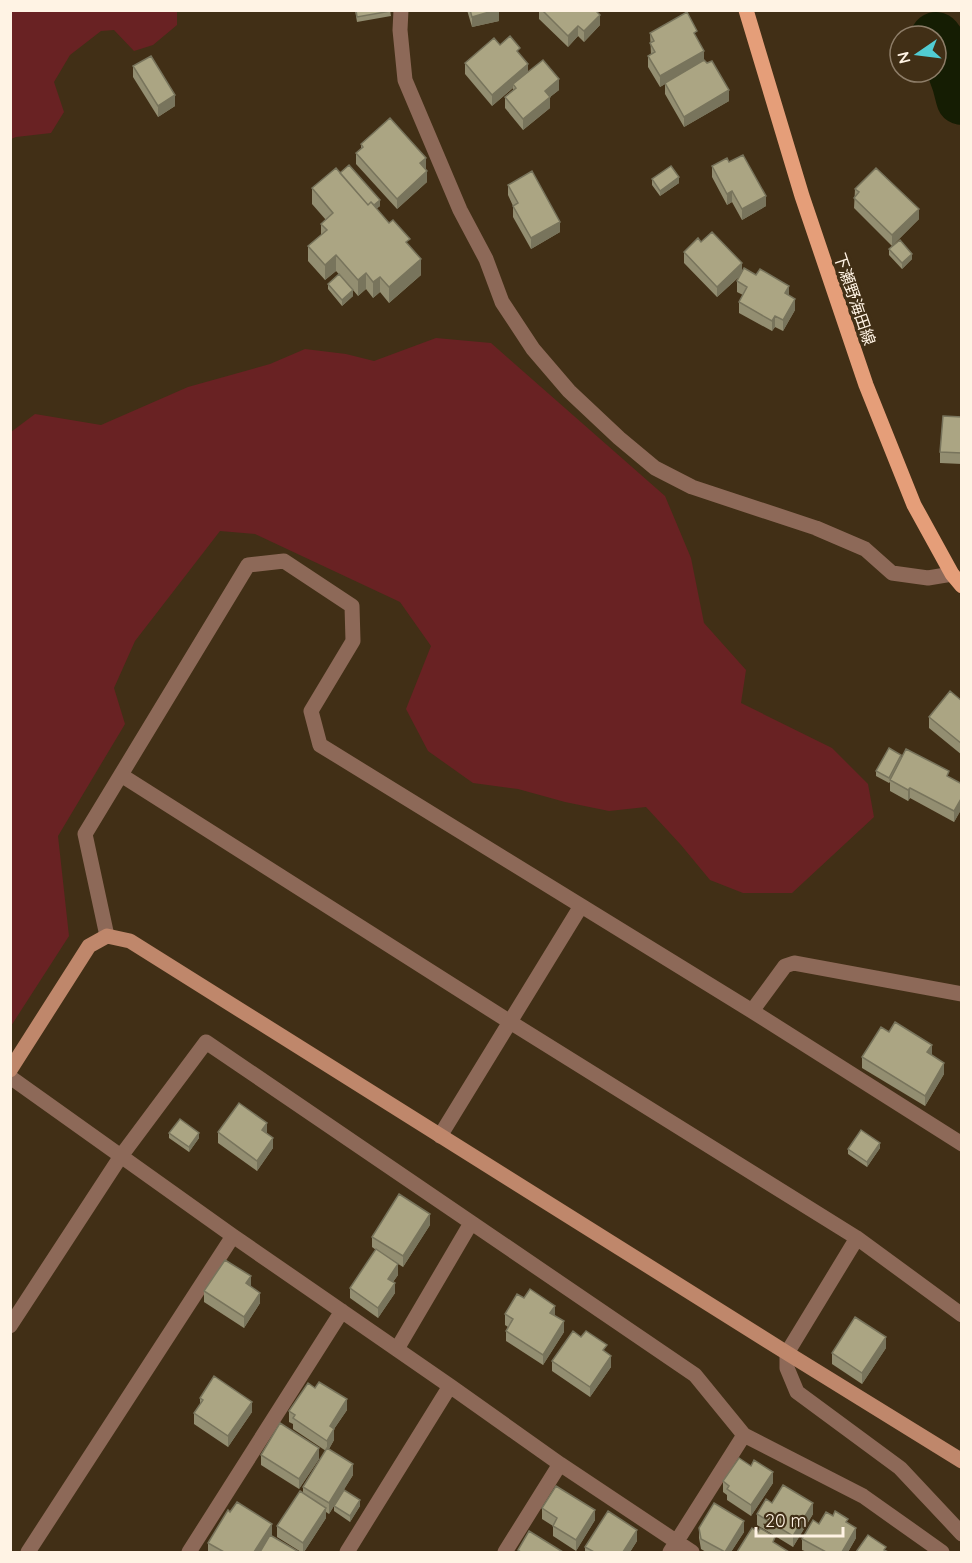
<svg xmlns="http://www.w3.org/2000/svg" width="972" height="1563" font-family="Quicksand,'Noto Sans JP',sans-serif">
	<rect width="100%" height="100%" fill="#412f16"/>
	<!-- green -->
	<path fill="#692223" d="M10,11h167v14l-24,20 -19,6 -20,-21 -13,1 -31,24 -16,27 10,30 -13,21 -35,4 -5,2z
		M436,338l55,5 174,153 26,62 13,65 42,47 -5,33 91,45 36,36 6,33 -82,76h-49l-33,-13 -29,-35 -35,-38 -37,4 -44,-9 -47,-13 -45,-6 -45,-32 -22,-42 25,-63 -31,-44 -145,-68 -35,-3 -85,110 -21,47 11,36 -67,112 11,100 -58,90v-594l24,-18 66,11 87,-38 82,-23 35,-15 41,5 28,7z"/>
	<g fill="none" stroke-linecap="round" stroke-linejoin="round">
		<!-- river -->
		<path stroke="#151d03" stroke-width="52" d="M936,38c12,15 22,42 26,61"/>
		<!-- street -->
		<path stroke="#8d6958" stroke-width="15" d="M401,10l-1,20 5,50 55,130 26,49 16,43 31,47 36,42 50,47 36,30 37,19 124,41 49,21 27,24 36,5 24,-4
			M121,775l389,247 347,216 105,77
			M107,936l-22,-102 163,-269 36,-4 68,45 1,35 -42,70 9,34 432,266 210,133
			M752,1011l33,-45 9,-3 168,31
			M10,1077l223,159 217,150 110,78 132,88
			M440,1136l141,-230
			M857,1238l-70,115v15l10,24 103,76 62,66
			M10,1326l111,-170 85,-114 489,333 49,60 119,61 79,56
			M397,1349l74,-126
			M28,1552l205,-316
			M189,1552l153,-241
			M347,1552l103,-166
			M505,1552l55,-88
			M670,1552l74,-117"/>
		<!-- secondary -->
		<path stroke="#bf876b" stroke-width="15" d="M10,1070l79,-124 18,-10 23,5 657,412 175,108"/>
		<!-- primary -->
		<path stroke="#e59e79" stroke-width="15" d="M746,10l56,186 64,189 48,120 38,69 10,12"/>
	</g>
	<!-- wall -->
	<path fill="#938e71" d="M355,10h35l1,6 -34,6z
		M467,10h32v11l-27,6z
		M539,10h46l15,15 -16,17 -6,-6 -10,11 -29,-28z
		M650,33l47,6 7,21 25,41 -45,26 -19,-33v-10l-5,3 -12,-20v-11l3,-1z
		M500,45l20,10 8,17 31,18 -9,7v11l-27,22 -18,-22v-11l8,-7v-2l-21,18 -27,-32v-11z
		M133,66l42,40 -17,11 -25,-40z
		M361,144l65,25 1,13 -30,27 -41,-45v-11l5,-4z
		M729,162l37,44 -24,14 -10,-18 -5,3 -15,-28v-11z
		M340,173l40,33 -4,3 34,38 11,28 -32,28 -9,-11 -7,6 -7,-9 -8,7 -5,-6v6l-11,10 -14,-17v-5l25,6 -17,-19 -11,9 -17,-19v-15l13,-11v-11l5,-4 -14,-16v-16z
		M652,179l27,4 -19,13 -8,-11z
		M508,185l52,47 -29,17 -18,-32v-11l-5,-11z
		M855,189l64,30 -27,27 -38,-38z
		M701,242l41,30 47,24 6,14 -12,21 -8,-4 -3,4 -33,-18v-11l4,-7 -6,-3v-11l3,-5 -23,21 -33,-34v-11z
		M889,249l23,10 -10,10 -13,-14z
		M962,417v47l-22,-1v-11z
		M962,701v54l-33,-27v-11z
		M901,757l48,20 13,7v24l-8,14 -44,-24 -2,3 -18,-10v-9l-1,1 -13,-7v-5z
		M889,1032l43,23 12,19 -19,32 -63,-38v-11z
		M218,1132l49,1 6,15 -16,23 -39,-28z
		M169,1133l30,5 -10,14 -20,-14z
		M880,1148l-13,19 -19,-13v-5z
		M430,1225l-27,42 -11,-7 6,15 -5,7 2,11 -17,25 -28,-20v-10l26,-38 -4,-3v-10z
		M204,1291l56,12 -16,25 -40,-26z
		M505,1314l50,2 9,16 -21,33 -37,-24v-10l2,-4 -3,-2z
		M886,1348l-24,36 -30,-20v-11z
		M552,1361l59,6 -21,30 -38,-26z
		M200,1398l52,14 -24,35 -34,-23v-11l6,-9z
		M347,1410l-13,19v11l-5,9 24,26 -19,30 26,1 -10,16 -16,-11v-5l-5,8 -3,-2v6l-22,34h-3l-24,-15v-11l26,-33v-6l23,-36 -33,-22v-5l-4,-2v-11z
		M261,1455l58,4 -20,30 -38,-24z
		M723,1481l50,2 -22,33 -24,-16v-5l-4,-3z
		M772,1503l41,11 -20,33 -36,-22v-11z
		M542,1508l53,12 -19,31 -23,-15v-10l-11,-7z
		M848,1523l8,15 -8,14h-41l-5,-2v-11l17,-15z
		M699,1528l45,4 -13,20h-25l-5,-3 -2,-11z
		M272,1534l-1,2 28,16h-91v-9z
		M637,1541l-7,11h-45v-5z"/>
	<!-- shaded-wall -->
	<path fill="#78745c" d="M496,10h3v11l-27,6v-10z
		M600,15v10l-16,17v-11z
		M578,26v10l-10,11v-11z
		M704,51v11l-44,25v-11z
		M528,64v11l-15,9v4l-21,18v-11z
		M559,79v11l-9,7v11l-27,22v-11l22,-28z
		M729,90v11l-45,26v-10z
		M175,95v11l-17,11v-11z
		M426,158v11l-6,5v-11z
		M427,171v11l-30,27v-10z
		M679,177v6l-19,13v-5z
		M732,191v11l-5,3v-11z
		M766,196v10l-24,14v-11z
		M380,200v6l-12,9v-5z
		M919,209v10l-27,27v-11z
		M560,222v10l-29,17v-11z
		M912,254v5l-10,10v-6z
		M336,255v16l-11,9v-15z
		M421,259v16l-32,28v-16z
		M742,263v11l-25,23v-10z
		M366,273v16l-8,7v-16z
		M380,277v15l-7,6v-16z
		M789,286v11l-4,-4z
		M353,290v6l-11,10v-6z
		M795,299v11l-12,21v-11z
		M775,316v11l-3,4v-10z
		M910,788v10l-2,3v-11z
		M962,797v11l-8,14v-11z
		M932,1045v10l-5,-3z
		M944,1063v11l-19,32v-10z
		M267,1123v11l-5,-4z
		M199,1133v5l-10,14v-5z
		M273,1138v10l-16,23v-10z
		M880,1143v5l-13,19v-5z
		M430,1214v11l-27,42v-11z
		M398,1264v11l-10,14v-10z
		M251,1276v11l-5,-4z
		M395,1283v10l-17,25v-10z
		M260,1293v10l-16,25v-11z
		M555,1306v10l-5,-3z
		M564,1321v11l-21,33v-10z
		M886,1337v11l-24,36v-11z
		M611,1356v11l-21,30v-10z
		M347,1399v11l-13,19v11l-7,12v-11l3,-15z
		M252,1402v10l-24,35v-11z
		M319,1448v11l-20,30v-10z
		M353,1464v11l-24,39v-11z
		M773,1472v11l-22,33v-11z
		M360,1500v6l-10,16v-6z
		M813,1503v11l-20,33v-11z
		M326,1508v10l-22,34h-1v-9z
		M595,1510v10l-19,31v-11z
		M744,1521v11l-13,20h-6z
		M272,1524v10l-11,18h-7z
		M856,1528v10l-8,14h-6z
		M637,1530v11l-7,11h-7z"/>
	<!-- building -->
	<path fill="#aba583" stroke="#78745c" stroke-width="1.5" d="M356,10h34l1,1 -34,6z
		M470,10h26l-24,7z
		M542,10h43l1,1 1,-1h8l5,5 -16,16 -6,-5 -10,10z
		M687,12l10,19 -3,2 10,18 -44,25 -12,-20 7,-4 -5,-9 4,-2 -4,-8z
		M510,36l10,12 -3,3 11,13 -36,31 -27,-32 29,-25 6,7z
		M151,56l24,39 -17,11 -25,-40z
		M543,60l16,19 -14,12 5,6 -27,22 -18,-22 11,-9 -3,-4z
		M704,60l3,3 5,-2 17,29 -45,27 -19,-34z
		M390,118l36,40 -6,5 7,8 -30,28 -41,-46 7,-6 -2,-3z
		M743,155l23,41 -24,13 -10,-18 -5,3 -15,-28 15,-8 2,4z
		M349,165l31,35 -6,5 -3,-3 -3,3 -28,-32z
		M671,166l8,11 -19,14 -8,-12z
		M336,168l32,37 3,-3 18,21 4,-3 17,19 -4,3 15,17 -32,28 -9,-10 -7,5 -7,-9 -8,7 -22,-25 -11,10 -17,-19 19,-16 -6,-6 12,-11 -21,-25z
		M876,168l43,41 -27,26 -38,-37 5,-6 -4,-3z
		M532,171l28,51 -29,16 -18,-32 5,-3 -10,-18z
		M712,232l30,31 -25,24 -33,-35 14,-14 3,4z
		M900,240l12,14 -10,9 -13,-14z
		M744,268l12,7 4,-6 29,17 -4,7 10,6 -12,21 -8,-4 -3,5 -33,-19 8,-15 -10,-6z
		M339,274l14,16 -11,10 -14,-16z
		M943,416l19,1v36l-22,-1z
		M950,691l12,10v43l-33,-27z
		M889,748l12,7 -12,23 -13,-7z
		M906,749l43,22 -2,5 15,8v13l-8,14 -44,-23 -2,2 -18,-10z
		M895,1022l37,23 -5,7 17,11 -19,33 -63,-39 19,-30 8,5z
		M239,1103l28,20 -5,7 11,8 -16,23 -39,-29z
		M180,1119l19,14 -10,14 -20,-14z
		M861,1130l19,13 -13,19 -19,-13z
		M399,1194l31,20 -27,42 -31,-19z
		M376,1249l22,15 -10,15 7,4 -17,25 -28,-20z
		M225,1260l26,16 -5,7 14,10 -16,24 -40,-26z
		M530,1289l25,17 -5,7 14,8 -21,34 -37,-24 7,-12 -8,-5 12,-20 7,4z
		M855,1317l31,20 -24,36 -30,-20z
		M573,1331l8,6 5,-6 21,14 -4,5 8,6 -21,31 -38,-26z
		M214,1376l38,26 -24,34 -34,-23 9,-13 -3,-2z
		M319,1382l28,17 -17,27 4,3 -7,12 -34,-23 2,-3 -6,-4 19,-28 7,5z
		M280,1423l39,25 -20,31 -38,-24z
		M327,1448l26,16 -24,39 -26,-16z
		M739,1458l12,8 3,-6 19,12 -22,33 -24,-16 2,-3 -6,-5z
		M783,1485l30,18 -20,33 -36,-22 9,-15 6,4z
		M556,1486l39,24 -19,30 -23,-14 4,-8 -15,-10z
		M344,1490l16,10 -10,16 -16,-10z
		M300,1491l26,17 -23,35 -26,-17z
		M237,1502l35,22 -18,28h-30l-16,-9 20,-33 2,2z
		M714,1503l30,18 -19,31 -24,-13 -2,-11z
		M608,1511l29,19 -14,22h-29l-9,-5z
		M835,1511l13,8 -2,3 10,6 -14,24h-16l-24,-13 11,-19 6,4 7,-12 7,4z
		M752,1528l6,4 2,-4 15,9 -2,5 16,10h-52z
		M529,1531l34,21h-42l-3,-2z
		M270,1535l29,17h-39z
		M868,1535l18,12 -2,3 4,2h-32z"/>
	<g text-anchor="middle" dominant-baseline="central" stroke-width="6" stroke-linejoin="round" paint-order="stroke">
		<!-- street labels -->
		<g font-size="16" fill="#fff3e4" stroke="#412f16">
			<text transform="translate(855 299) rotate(71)">下瀬野海田線</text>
		</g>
	</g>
	<!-- border -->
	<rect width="972" height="1563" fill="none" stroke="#fff3e4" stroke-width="24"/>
	<!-- north arrow -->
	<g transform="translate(918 54) rotate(256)"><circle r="28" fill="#412f16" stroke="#8d7d68" stroke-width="1.5"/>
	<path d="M0-4.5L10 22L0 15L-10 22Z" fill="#51ccd3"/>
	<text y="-9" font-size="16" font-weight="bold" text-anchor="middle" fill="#fff3e4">N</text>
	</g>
	<!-- scale -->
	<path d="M756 1527v9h87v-9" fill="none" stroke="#fff3e4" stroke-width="3"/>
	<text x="765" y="1527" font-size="18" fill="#fff3e4" stroke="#412f16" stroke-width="4.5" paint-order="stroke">20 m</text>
</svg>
